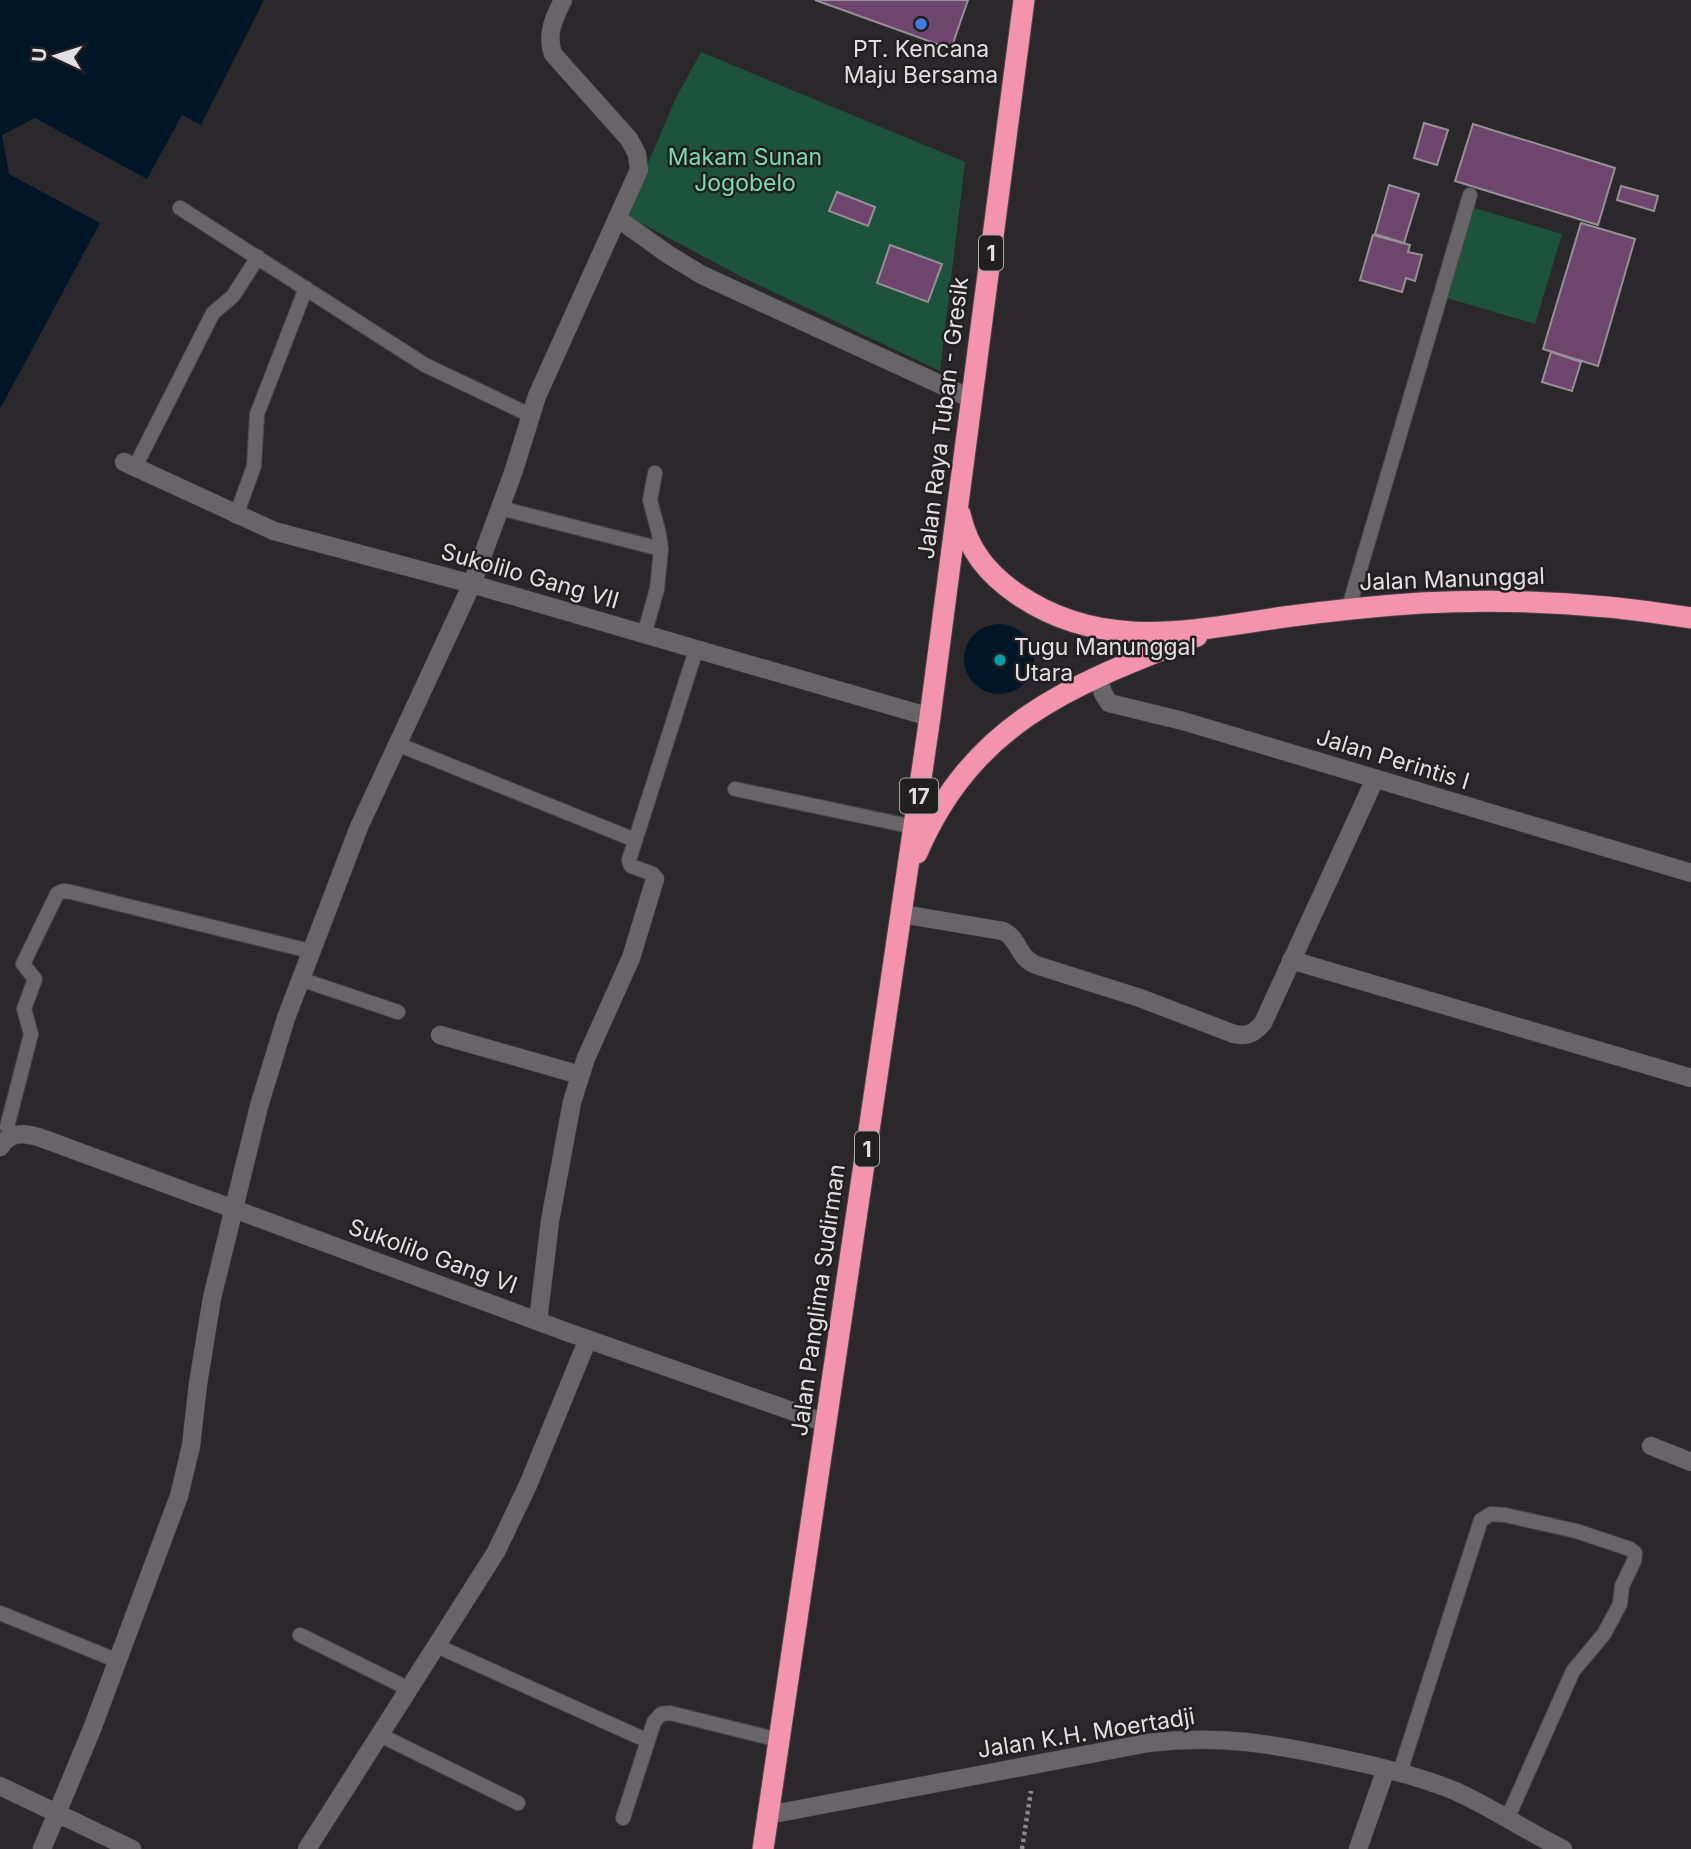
<svg xmlns="http://www.w3.org/2000/svg" width="1691" height="1849" font-family="Inter,sans-serif">
	<rect width="100%" height="100%" fill="#2b282b"/>
	<!-- green -->
	<path fill="#1d533d" d="M701,52l264,110 -25,209 -196,-93 -118,-63 50,-117z
		M1464,205l98,29 -27,90 -98,-29z"/>
	<!-- water -->
	<path fill="#001525" d="M0,0h264l-63,125 -19,-10 -35,64 -112,-61 -33,17 7,39 91,49 -100,186z
		M964 659a35 35 0 1 1 70 0a35 35 0 1 1-70 0Z"/>
	<!-- building -->
	<path fill="#6e466d" stroke="#949094" stroke-width="2" d="M815,0h153l-17,49z
		M1424,123l24,7 -11,35 -23,-7z
		M1473,124l142,44 -17,57 -143,-44z
		M1389,185l30,9 -15,49 -29,-9z
		M1621,186l37,10 -4,15 -37,-11z
		M837,192l38,15 -7,19 -39,-15z
		M1581,223l54,16 -37,127 -55,-17z
		M1373,235l37,10 -2,7 14,3 -7,26 -9,-3 -4,14 -42,-12z
		M890,245l52,19 -14,38 -51,-19z
		M1551,352l30,10 -9,29 -30,-9z"/>
	<g fill="none" stroke-linecap="round" stroke-linejoin="round">
		<defs>
			<path id="lane" d="M180,208l245,157 105,50
				M135,467l78,-154 20,-17 25,-39
				M500,508l161,41
				M236,516l18,-50 3,-52 49,-126
				M1348,610l122,-415
				M644,635l13,-46 4,-40 -2,-15 -9,-34 5,-27
				M397,744l238,96
				M735,789l179,38
				M655,879l-2,-5 -22,-8 -2,-6 67,-210
				M300,979l98,33
				M7,1127l24,-93 -7,-25 11,-30 -12,-15 34,-70 6,-3 8,1 239,59
				M0,1613l118,48
				M300,1635l109,54
				M437,1646l211,95
				M380,1735l138,68
				M1400,1772l81,-252 10,-6 14,1 71,16 54,18 5,4 -1,8 -12,25 -2,18 -16,30 -31,37 -65,146
				M623,1818l31,-96 7,-8 9,-1 109,27"/>
			<path id="street" d="M617,218l52,37 33,20 270,124
				M124,462l150,69 198,53 458,133
				M1098,676l5,17 6,10 74,18 508,152
				M902,914l101,17c16,7 14,26 33,34l104,33 94,36c14,3 20,-1 29,-11l112,-244
				M1291,960l400,118
				M440,1035l140,40
				M0,1147c11,-17 27,-14 44,-8l523,193 259,91
				M538,1321l12,-100 22,-119 14,-44 45,-100 24,-79
				M1651,1446l40,16
				M0,1786l132,63
				M768,1815l380,-72c71,-9 126,1 195,16 38,8 76,17 112,32 38,17 71,40 108,58
				M42,1849l50,-120 87,-233 12,-50 7,-62 14,-86 47,-192 27,-88 73,-191 113,-243 41,-111 24,-77 102,-226 -2,-16 -8,-15 -76,-85c-7,-20 1,-36 10,-54
				M307,1849l189,-297 32,-67 60,-146
				M1358,1849l28,-80"/>
			<path id="highway" d="M960,514c8,36 28,60 57,80 84,58 173,37 267,23 45,-6 92,-11 137,-14 92,-5 180,0 270,15
				M917,853c57,-132 155,-168 280,-217
				M763,1849l167,-1132 94,-717"/>
		</defs>
		<!-- lane casing -->
		<use href="#lane" stroke="#494749" stroke-width="16"/>
		<!-- street casing -->
		<use href="#street" stroke="#494749" stroke-width="19"/>
		<!-- highway casing -->
		<use href="#highway" stroke="#494749" stroke-width="23"/>
		<!-- path -->
		<path stroke="#898789" stroke-width="4.5" stroke-dasharray="3.5 3.5" stroke-linecap="butt" d="M1022,1849l9,-58"/>
		<!-- lane -->
		<use href="#lane" stroke="#686568" stroke-width="14"/>
		<!-- street -->
		<use href="#street" stroke="#686568" stroke-width="18"/>
		<!-- highway -->
		<use href="#highway" stroke="#f493ad" stroke-width="21"/>
	</g>
	<!-- markers -->
	<circle fill="#3f7fe0" stroke="#221f21" stroke-width="2.5" cx="921" cy="24" r="7"/>
	<circle fill="#0f9aa8" stroke="#221f21" stroke-width="2.5" cx="1000" cy="660" r="7"/>
	<g text-anchor="middle" dominant-baseline="central" stroke-width="5" stroke-linejoin="round" paint-order="stroke">
		<!-- shield labels -->
		<g fill="#221f21" stroke="#a8a5a7" stroke-width="2">
			<rect x="979" y="235.5" width="24" height="35" rx="5"/>
			<rect x="900" y="778.5" width="38" height="35" rx="5"/>
			<rect x="855" y="1131.5" width="24" height="35" rx="5"/>
		</g>
		<g font-size="21" font-weight="bold" fill="#e1dfe1">
			<text x="991" y="253">1</text>
			<text x="919" y="796">17</text>
			<text x="867" y="1149">1</text>
		</g>
		<!-- poi labels -->
		<g font-size="23" fill="#e1dfe1" stroke="#221f21">
			<text x="921" y="49">PT. Kencana<tspan x="921" dy="26">Maju Bersama</tspan></text>
			<text x="1014" y="647" text-anchor="start">Tugu Manunggal<tspan x="1014" dy="26">Utara</tspan></text>
		</g>
		<!-- park labels -->
		<g font-size="23" fill="#7bdbb1" stroke="#221f21">
			<text x="745" y="157">Makam Sunan<tspan x="745" dy="26">Jogobelo</tspan></text>
		</g>
		<!-- street labels -->
		<g font-size="23" fill="#e1dfe1" stroke="#221f21">
			<text transform="translate(943 418) rotate(-83)">Jalan Raya Tuban - Gresik</text>
			<text transform="translate(530 576) rotate(16)">Sukolilo Gang VII</text>
			<text transform="translate(1452 579) rotate(-2)">Jalan Manunggal</text>
			<text transform="translate(1393 759) rotate(17)">Jalan Perintis I</text>
			<text transform="translate(433 1256) rotate(20)">Sukolilo Gang VI</text>
			<text transform="translate(818 1300) rotate(-82)">Jalan Panglima Sudirman</text>
			<text transform="translate(1086 1733) rotate(-9)">Jalan K.H. Moertadji</text>
		</g>
	</g>
	<!-- north arrow -->
	<g transform="translate(56 56) rotate(274)" stroke="#221f21" stroke-width="5" paint-order="stroke">
	<path d="M0-5L12 26L0 18L-12 26Z" fill="#e1dfe1"/>
	<text y="-10" font-size="19" font-weight="bold" text-anchor="middle" fill="#e1dfe1">U</text>
	</g>
</svg>
